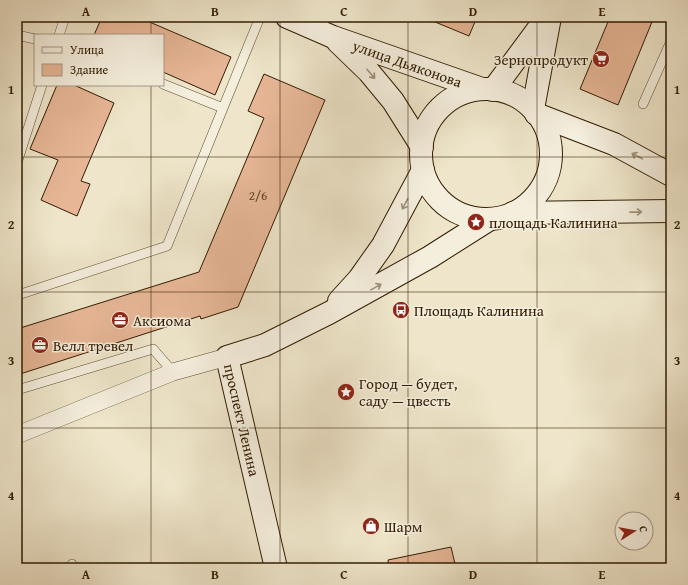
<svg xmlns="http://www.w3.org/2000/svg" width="688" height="585" font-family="'Gentium Book Plus',serif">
	<rect width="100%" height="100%" fill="#eee5ca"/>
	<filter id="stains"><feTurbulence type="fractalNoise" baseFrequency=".005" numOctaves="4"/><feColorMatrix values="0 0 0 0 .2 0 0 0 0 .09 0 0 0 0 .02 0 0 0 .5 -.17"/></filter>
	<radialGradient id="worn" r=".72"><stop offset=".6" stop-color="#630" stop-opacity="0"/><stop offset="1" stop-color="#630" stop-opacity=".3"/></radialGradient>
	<!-- building -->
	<path fill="#e6b696" stroke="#321c01" d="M102,17h36l93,40 -16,38 -52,-23v-37h-69z
		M423,17h54l-8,19z
		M610,17h44l-36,88 -38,-16z
		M264,74l61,26 -87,207 -37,12 -1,-3 -183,59v-46l182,-57 65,-154 -16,-7z
		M57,85h17l40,18 -33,78 9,3 -13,32 -36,-16 17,-40 -28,-11z
		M451,547l5,21h-67l-1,-8z"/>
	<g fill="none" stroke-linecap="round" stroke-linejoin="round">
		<defs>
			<path id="service" d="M319,31l7,-14
				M17,35l18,4
				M59,35l6,-18
				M163,84l60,24
				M643,104l28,-63
				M17,163l25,-78
				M17,288l4,6 146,-48 93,-229
				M17,390l136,-41 20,23
				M72,564l1,4"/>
			<path id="minor" d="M17,435l156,-63 54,-15"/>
			<g id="secondary">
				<path id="s1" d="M287,17l46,20 149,52"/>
				<path d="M338,42l31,30 24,29 29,46"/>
				<circle cx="486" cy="154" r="65"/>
				<path d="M493,90l54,-73"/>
				<path d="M533,109l17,-92"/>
				<path d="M536,114l78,30 57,31"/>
				<path d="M513,213l158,-2"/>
				<path d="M339,301l20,-22 24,-34 40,-75"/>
				<path d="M276,568l-49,-211 38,-12 64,-32 101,-56 60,-38"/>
			</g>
		</defs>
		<!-- service casing -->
		<use href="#service" stroke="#614e33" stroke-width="10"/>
		<!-- minor casing -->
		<use href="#minor" stroke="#614e33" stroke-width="18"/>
		<!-- secondary casing -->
		<use href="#secondary" stroke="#321c01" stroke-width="24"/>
		<!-- service -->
		<use href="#service" stroke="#f4eedd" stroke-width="9"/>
		<!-- minor -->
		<use href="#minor" stroke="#f4eedd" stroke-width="17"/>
		<!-- secondary -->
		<use href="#secondary" stroke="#f4eedd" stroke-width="22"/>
	</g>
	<!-- one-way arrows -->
	<defs><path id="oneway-shaft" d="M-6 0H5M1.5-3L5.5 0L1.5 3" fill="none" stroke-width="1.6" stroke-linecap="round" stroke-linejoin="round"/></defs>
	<g stroke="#9d907a">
		<use href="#oneway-shaft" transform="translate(371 74) rotate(49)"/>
		<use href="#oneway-shaft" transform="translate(637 156) rotate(-152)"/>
		<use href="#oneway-shaft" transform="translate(405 204) rotate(118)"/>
		<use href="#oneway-shaft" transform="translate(636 212) rotate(-1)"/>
		<use href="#oneway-shaft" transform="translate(376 287) rotate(-29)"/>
	</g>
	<!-- grid -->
	<path fill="none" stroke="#321c01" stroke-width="1" stroke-opacity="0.55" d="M151,17v18M280,17v551M408,17v551M537,17v551M151,85v483M17,157h654M17,292h654M17,428h654"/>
	<!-- icons -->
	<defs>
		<symbol id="supermarket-disc" viewBox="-11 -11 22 22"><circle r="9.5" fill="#8f2418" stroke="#f4eedd"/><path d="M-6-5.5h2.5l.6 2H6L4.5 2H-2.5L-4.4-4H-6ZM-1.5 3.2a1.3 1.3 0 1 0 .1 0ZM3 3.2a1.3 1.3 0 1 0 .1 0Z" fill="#fff"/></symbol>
		<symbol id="sight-disc" viewBox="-11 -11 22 22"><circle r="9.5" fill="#8f2418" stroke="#f4eedd"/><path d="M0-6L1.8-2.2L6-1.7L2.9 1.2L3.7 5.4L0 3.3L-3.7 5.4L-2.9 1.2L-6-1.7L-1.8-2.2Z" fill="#fff"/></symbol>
		<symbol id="bus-disc" viewBox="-11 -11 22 22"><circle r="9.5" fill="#8f2418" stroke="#f4eedd"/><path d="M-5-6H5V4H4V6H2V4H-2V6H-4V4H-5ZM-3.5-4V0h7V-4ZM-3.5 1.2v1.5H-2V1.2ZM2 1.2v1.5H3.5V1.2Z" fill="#fff"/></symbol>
		<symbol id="office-disc" viewBox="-11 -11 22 22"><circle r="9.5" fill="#8f2418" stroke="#f4eedd"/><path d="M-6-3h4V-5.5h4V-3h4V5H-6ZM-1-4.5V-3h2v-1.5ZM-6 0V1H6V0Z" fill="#fff"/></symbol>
		<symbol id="shop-disc" viewBox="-11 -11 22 22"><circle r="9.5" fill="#8f2418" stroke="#f4eedd"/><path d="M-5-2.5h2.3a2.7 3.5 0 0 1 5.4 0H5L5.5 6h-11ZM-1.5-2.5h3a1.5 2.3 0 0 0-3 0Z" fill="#fff"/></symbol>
	</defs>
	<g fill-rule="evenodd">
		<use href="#supermarket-disc" x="591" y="49" width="20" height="20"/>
		<use href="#sight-disc" x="466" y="212" width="20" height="20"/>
		<use href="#bus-disc" x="391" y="300" width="20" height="20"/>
		<use href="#office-disc" x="110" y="310" width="20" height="20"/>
		<use href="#office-disc" x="30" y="335" width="20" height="20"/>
		<use href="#sight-disc" x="336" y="382" width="20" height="20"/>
		<use href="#shop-disc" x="361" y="516" width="20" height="20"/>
	</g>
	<g text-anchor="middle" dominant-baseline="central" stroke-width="3" stroke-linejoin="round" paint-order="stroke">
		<!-- number labels -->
		<g font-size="13" fill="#5f4226">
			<text x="258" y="195">2/6</text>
		</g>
		<!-- poi labels -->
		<g font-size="15" fill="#321c01" stroke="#f4eedd" text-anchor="start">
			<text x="588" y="59" text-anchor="end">Зернопродукт</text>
			<text x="489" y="222">площадь Калинина</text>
			<text x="414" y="310">Площадь Калинина</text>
			<text x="133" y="320">Аксиома</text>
			<text x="53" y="345">Велл тревел</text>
			<text x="359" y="383">Город — будет,<tspan x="359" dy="17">саду — цвесть</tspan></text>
			<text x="384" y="526">Шарм</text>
		</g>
		<!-- street labels -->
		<g font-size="15" fill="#321c01" stroke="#f4eedd">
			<text stroke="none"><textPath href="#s1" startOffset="129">улица Дьяконова</textPath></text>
			<text transform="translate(242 420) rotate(77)">проспект Ленина</text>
		</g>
	</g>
	<!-- margin -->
	<rect width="688" height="585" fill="none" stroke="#eee5ca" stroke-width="44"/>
	<!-- legend -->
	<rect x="34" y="34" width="130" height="52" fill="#f4eedd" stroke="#a69a85"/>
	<rect x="42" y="47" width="20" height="6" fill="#f4eedd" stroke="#a69a85"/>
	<text x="70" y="54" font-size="12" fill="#321c01">Улица</text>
	<rect x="42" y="64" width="20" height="12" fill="#e6b696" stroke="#a69a85"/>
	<text x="70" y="74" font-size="12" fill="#321c01">Здание</text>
	<!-- north arrow -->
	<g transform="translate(634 531) rotate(79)"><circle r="19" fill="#f4eedd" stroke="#a69a85"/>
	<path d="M0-3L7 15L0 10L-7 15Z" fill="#8f2418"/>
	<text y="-6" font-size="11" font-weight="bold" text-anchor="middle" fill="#321c01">С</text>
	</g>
	<rect x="22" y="22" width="644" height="541" fill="none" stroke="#321c01" stroke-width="1.5"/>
	<g font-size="13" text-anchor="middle" font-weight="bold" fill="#321c01">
		<text x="86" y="16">A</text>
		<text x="215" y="16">B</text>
		<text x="344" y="16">C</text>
		<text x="473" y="16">D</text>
		<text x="602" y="16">E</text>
		<text x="11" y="94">1</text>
		<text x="677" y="94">1</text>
		<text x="11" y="229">2</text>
		<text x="677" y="229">2</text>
		<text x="11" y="365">3</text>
		<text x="677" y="365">3</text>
		<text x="11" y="500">4</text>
		<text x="677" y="500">4</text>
		<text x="86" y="579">A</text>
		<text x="215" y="579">B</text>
		<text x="344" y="579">C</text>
		<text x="473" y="579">D</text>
		<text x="602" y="579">E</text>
	</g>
	<rect width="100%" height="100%" filter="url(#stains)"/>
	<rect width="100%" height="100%" fill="url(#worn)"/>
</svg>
